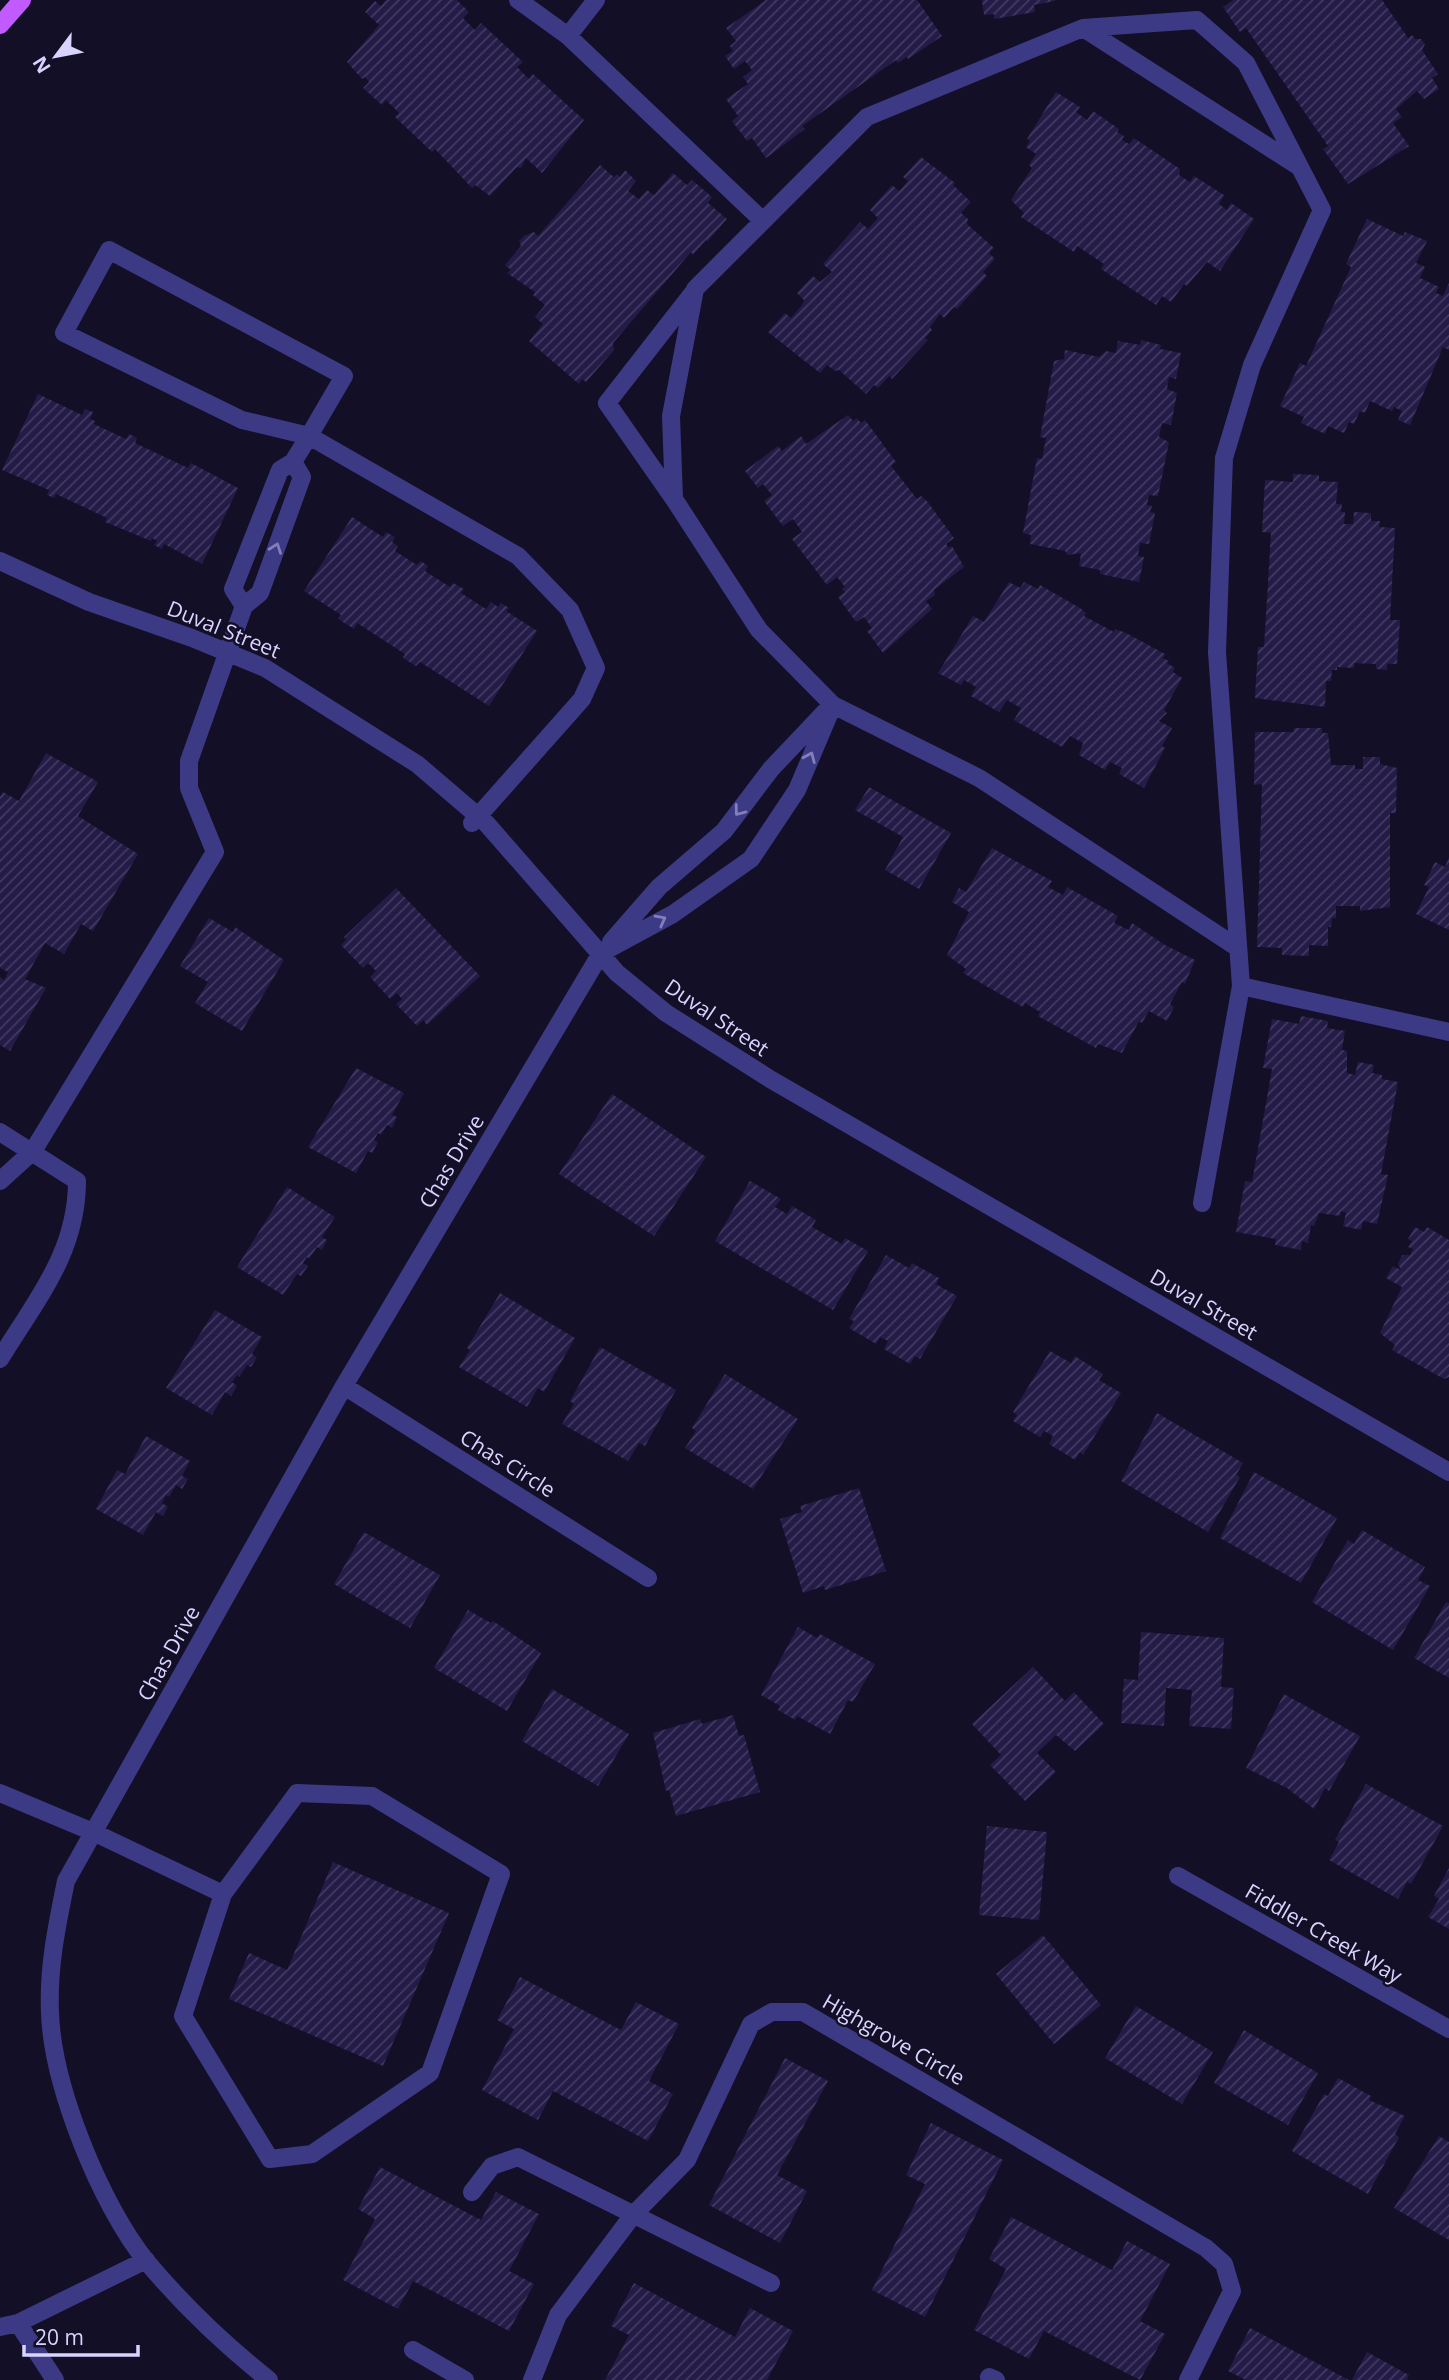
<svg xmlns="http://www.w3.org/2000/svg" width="1449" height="2380" font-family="'Open Sans',sans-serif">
	<defs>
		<pattern id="building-hatch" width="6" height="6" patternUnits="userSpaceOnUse" patternTransform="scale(1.75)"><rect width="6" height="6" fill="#241b47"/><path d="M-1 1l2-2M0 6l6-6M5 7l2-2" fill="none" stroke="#433b63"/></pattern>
	</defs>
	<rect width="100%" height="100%" fill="#130f26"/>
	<!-- building -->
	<path fill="url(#building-hatch)" d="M386,0h71l12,12 -6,6 12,12 6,-7 42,39 -6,5 12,12 4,-5 51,46 -42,53 -16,-15 -5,10 -4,-1 -27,29 -15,-11 -3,3 -37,-39 -3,3 -37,-35 4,-4 -13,-13 -4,5 -19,-17 6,-6 -4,-5 -3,2 -15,-17 32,-37 -14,-13 10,-11 6,5z
		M766,0h151l25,36 -34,23 -1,-2 -9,6 -2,-3 -94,66 3,3 -39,29 -14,-20 -5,3 -15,-20 6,-5 -12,-17 22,-15 -5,-7 9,-7 -7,-9 -11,8 -9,-13 8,-5 -3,-5 6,-5 -10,-13z
		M982,0h73v1l-21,4 1,7 -41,7v-5l-10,1z
		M1233,0h149l26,38 4,-3 3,4h6l4,5 -3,6 16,24 -6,4 7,11 -15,10 -7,-8 -21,18 6,8 -9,6 16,23 -61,38 -25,-35 5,-3 -82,-118 -6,4 -17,-25z
		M1056,92l24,15 -4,5 11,8 6,-9 26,18 -2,3 7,4 -2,4 7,4 5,-6 46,31 -1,6 11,7 4,-6 30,19 -5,9 8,6 4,-7 23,16 -34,52 -13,-9 -20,24 -3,-2 -13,18 -9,-6 -6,9 -55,-36 3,-5 -27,-18 -3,6 -53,-35 3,-4 -13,-13 21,-32 -3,-3 7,-11 -10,-7 4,-6 -3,-2z
		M921,157l34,26 -2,2 18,17 -10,11 7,6 -1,5 27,24 -5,5 6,6 -12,13 4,4 -30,33 -3,-2 -10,11 -4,-4 -10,13 2,3 -7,8 3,2 -36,39 -3,-3 -11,12 -4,-3 -8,9 -27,-24 -4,1 -8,-6 -7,8 -52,-41 17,-19 6,5 11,-13 2,-5 -7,-7 16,-17 7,6 12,-10 -9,-8 37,-42 8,7 10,-11 -8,-8 22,-25 7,6 9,-10 -5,-4z
		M600,165l14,12 3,-3 3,3 5,-7 11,11 -8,10 11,8 8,-9 7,5 19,-22 14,12 5,-5 20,17 -4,6 19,16 -20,23 -1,-2 -13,15 -2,-3 -78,91 1,7 -28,32 -4,-3 -3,5 -50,-43 14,-17 -8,-7 10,-12 -12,-10 2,-3 -28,-19 4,-3 -6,-5 16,-19 -2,-5 5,-5 10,-4 4,4z
		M1367,219l36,17 2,-4 22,9 -11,22 9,4 -5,11 19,9 -3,6 7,3 6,-13v67l-6,-3 -33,78 -12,-5 4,-9 -8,-4 -2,4 -22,-10 -5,12 -5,-2 -6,13 -5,-2 -5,11 -16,-7 -3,8 -24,-11 3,-6 -24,-11 20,-43 6,3 45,-99 -5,-3z
		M1141,340l20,5 -1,4 21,4 -5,26 -7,-2 -2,12 10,4 -6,32 -9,-2 -3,14 10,5 -11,54 -9,-1 -2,10 5,1 -2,6 5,1 -6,31 -9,-1 -2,13 6,1 -5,25 -39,-8v-4l-21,-4 2,-13 -13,2 -3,-4 -35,-7 1,-9 -8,-2 14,-75 5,1 4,-21 -6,-1 14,-76 10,-2 1,-9 34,7 7,-6 10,2 2,-12 22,4z
		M38,394l44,21 3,-6 8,3 -3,7 5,2 -1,3 32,15 3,-5 8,4 -2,5 53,25 3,-5 47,25 -36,76 -38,-20 -2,5 -8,-4 3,-4 -5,-3 -1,3 -36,-15 -10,-4 2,-4 -51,-24 -2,4 -7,-3 2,-5 -47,-20z
		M848,415l5,6 4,-3 4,5 4,-3 31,42 -5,4 26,33 4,-3 6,5 27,37 -8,6 3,4 3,-2 12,21 -30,23 1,5 -9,6 6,8 -49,44 -16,-22 5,-3 -8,-11 -8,5 -18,-25 7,-5 -3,-3 3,-2 -8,-10 -10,8 -35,-46 10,-7 -9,-13 -10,7 -19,-25 8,-6 -9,-11 -5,4 -13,-17 33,-25 4,5 19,-15 5,8z
		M1293,474l26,1v6l19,1 -2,22h6l-1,8h4l-1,12h9l1,-12 17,1v8h9l-1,6 16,1 -5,92h10l-3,44h-10v6l-11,-1v-5l-22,-1v5l-17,-1v3h-5l-1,11h-5l-1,26 -70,-9 3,-51h6l7,-114 -9,-1 3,-52 28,2z
		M352,517l31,20 3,-5 9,5 -3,5 6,4 -3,5 22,14 4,-4 7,5 -3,5 25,16 3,-4 11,6 -3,4 25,16 5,-7 7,5 3,-4 8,5 -3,3 31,20 -48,75 -69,-44 -4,4 -13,-8 2,-4 -48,-31 -3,6 -16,-10 3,-4 -37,-24z
		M1009,582l11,6 4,-6 14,7 2,-4 40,23 6,5 -2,3 30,16 1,-3 11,4 39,21 -2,4 6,3 -2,2 8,5 -2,4 9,6 -18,32 3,3 -8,8 13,7 -10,18 3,2 -21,40 -25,-14 3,-6 -12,-6 -5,8 -26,-15 4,-12 -13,-7 -8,11 -48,-27 7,-12 -14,-8 -8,12 -28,-16 5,-9 -12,-7 -3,5 -23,-12 35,-57 11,6z
		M1294,728h28v5h6l3,32h24v4h8v-12h17v7l17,4 -1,45h-6v94l-30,4v-5h-24v12h-4l-1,9h-3v19l-19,-1v11l-27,-1v-7l-25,-1 5,-163 -8,1 1,-53h39z
		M46,753l52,29 -20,34 60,38 -45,77 -12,-7 -17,30 -19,-11 -20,36 21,9 -36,63 -10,-6v-68l4,3 4,-8 -8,-4v-171l3,-5 16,9z
		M869,787l82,46 -32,56 -34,-19 18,-33 -48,-27z
		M992,848l60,33 -4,6 15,8 4,-8 51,29 -4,7 15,7 3,-7 33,22 30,15 -10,24 -3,-2 -12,22 4,3 -7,14 -18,-10 -7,12 -3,-2 -17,32 -24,-9 -2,4 -58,-32 2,-4 -15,-9 -2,4 -60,-34 3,-4 -19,-14 22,-43 -17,-10 7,-14 7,4z
		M1449,857v73l-33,-16 13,-27 -5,-2 11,-23 10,5z
		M396,888l84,88 -53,49 -4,-5 -6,6 -21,-22 6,-5 -5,-6 -7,6 -20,-22 6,-6 -8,-8 -5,5 -22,-23 5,-5 -2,-3z
		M209,918l24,14 2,-5 49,33 -42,71 -47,-28 13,-21 -28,-16z
		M1301,1016l27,5 -1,7 18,3 -3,19 5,1v22l8,2 3,-13 16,3 -2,8 10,2v4l16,3 -17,92 7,1 -11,49 -14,-3 -2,9 -18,-4 3,-13 -5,-2 -1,5 -21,-3 -5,13 -3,-1 -3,18 -6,-2 -1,9 -26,-5 1,-6 -40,-7 9,-51 7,1 20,-113 -9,-1 9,-49 27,5z
		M356,1068l48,25 -12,22 5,2 -5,11 -5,-3 -6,10 -3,-2 -4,7 4,2 -6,11 -4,-2 -12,22 -48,-26z
		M612,1094l94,63 -52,79 -95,-62z
		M750,1181l31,18 -6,8 12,7 5,-8 24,14 -4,7 30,17 3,-6 23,13 -35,59 -118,-69z
		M287,1187l48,30 -13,20 5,3 -5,10 -5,-3 -8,12 -2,-2 -4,6 5,3 -7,10 -4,-2 -14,21 -46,-28z
		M1415,1227l9,5 3,-5 22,13v137l-5,2 -52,-29 3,-5 -15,-12 22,-46 -16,-9 7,-12 8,4 -3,-6 4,-9h8l3,-6 -5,-2 4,-6 -4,-2z
		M886,1255l23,13 3,-5 27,15 -3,6 21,12 -37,63 -5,-3 -5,8 -26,-15 4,-8 -8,-4 -4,7 -27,-16 5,-7 -5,-2z
		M500,1293l75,45 -31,54 -6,-4 -11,19 -68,-40 11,-17 -3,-2z
		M215,1310l47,27 -10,17 5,3 -6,10 -4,-2 -8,12 -2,-2 -5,7 5,4 -6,10 -6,-4 -13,23 -46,-27z
		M600,1347l76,43 -31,56 -6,-3 -11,18 -66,-37 12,-20 -4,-3z
		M1050,1351l21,12 4,-7 28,18 -4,6 22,13 -38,62 -3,-3 -5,8 -26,-16 4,-8 -9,-5 -4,6 -27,-16 4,-6 -4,-3z
		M725,1374l73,45 -45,70 -68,-41 11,-17 -4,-3z
		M1157,1413l86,50 -7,12 4,2 -32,55 -87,-51z
		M146,1436l44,25 -8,15 6,3 -6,10 -6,-4 -7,12 -3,-2 -4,8 6,4 -5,9 -7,-4 -13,23 -47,-26 21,-39 8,4z
		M1254,1472l83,46 -36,65 -81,-45z
		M859,1488l27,83 -61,19 -1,-4 -21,7 -23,-74 22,-7 -2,-6z
		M1362,1530l63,37 -7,13 12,6 -37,64 -81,-48 36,-62 6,4z
		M364,1532l76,43 -30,53 -76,-44z
		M1446,1602l3,1v75l-35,-20z
		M468,1610l23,13 2,-2 48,32 -34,58 -73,-43z
		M798,1627l19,11 3,-4 55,30 -22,38 -5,-2 -18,34 -33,-18 -2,4 -17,-10 2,-4 -19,-11z
		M1141,1632l83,6 -3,49 13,1 -3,41 -42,-3 3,-36 -26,-2 -2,38 -43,-3 3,-44 14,1z
		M1033,1667l32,34 9,-9 30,32 -29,27 -19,-16 -19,18 19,19 -31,29 -35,-36 11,-10 -29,-31z
		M552,1689l77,45 -31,52 -76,-45z
		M1284,1694l76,42 -31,55 -4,-3 -11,21 -27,-21 -41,-20z
		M733,1715l6,21 5,-1 16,57 -84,24 -7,-26 -3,1 -13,-58 47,-14 2,5z
		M1366,1784l77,42 -32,58 -4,-2 -9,17 -69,-39 10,-18 -4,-2z
		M987,1826l60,6 -8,88 -60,-5z
		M333,1862l116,51 -66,153 -154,-67 20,-46 38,17z
		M1449,1868v61l-21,-12 11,-18 -5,-3z
		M1043,1935l58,70 -47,39 -58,-70z
		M520,1977l101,53 15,-28 43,22 -30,57 24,13 -25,47 -95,-50 -15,29 -56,-30 32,-61 -17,-9z
		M1136,2006l77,46 -31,52 -77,-46z
		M1244,2030l74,43 -30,52 -74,-42z
		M785,2058l43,23 -51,94 30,16 -27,52 -71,-38z
		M1338,2078l33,18 -2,4 36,16 -10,18 4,3 -31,57 -76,-43 32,-57 4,2z
		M931,2123l72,37 -78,157 -53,-27 53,-106 -19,-9z
		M1439,2136l10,6v98l-55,-32z
		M380,2167l101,53 15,-28 43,22 -30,57 25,13 -25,47 -96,-50 -15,28 -55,-29 32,-61 -17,-10z
		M1011,2217l101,53 15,-29 43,23 -30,57 25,13 -25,46 -96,-49 -15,28 -55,-29 32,-61 -17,-10z
		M634,2283l101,54 15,-29 43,23 -26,49h-162l24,-45 -18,-9z
		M1250,2328l99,52h-103l-18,-9z
		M1367,2352l42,23 -2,5h-55z"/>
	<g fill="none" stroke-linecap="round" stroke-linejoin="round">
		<!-- minor -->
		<path stroke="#3d3a85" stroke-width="18" d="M518,0l50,36 195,185
			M1083,28l215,138
			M568,36l28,-36
			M109,250l235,126 -35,60 -67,-16 -178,-87z
			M293,462l16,-26 209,120 52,54 26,58 -14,31 -110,124
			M674,499l-67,-96 85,-109
			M0,561l89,41 103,36 73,30 152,96 69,59 131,150 49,40 104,66 679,393
			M611,942l48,-55 65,-56 47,-62 54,-57
			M1241,986l208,46
			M0,1132l77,49c0,72 -41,119 -77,178
			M0,1181l33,-30 182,-299 -26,-64v-27l55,-155 16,-13 42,-116 -9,-15 -13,8 -47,119 11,17
			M1202,1203l39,-217 -24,-334 7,-194 28,-93 70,-155 -76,-147 -49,-43 -114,8 -216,89 -172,172 -24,127 3,83 85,131 74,75 146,73 259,170
			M344,1386l304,192
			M0,1793l93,39 130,62 74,-101 75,3 129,78 -71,199 -118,81 -42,5 -87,-143 40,-122
			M1178,1876l271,153
			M472,2192l20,-26 26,-9 253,126
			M18,2323l37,57
			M0,2327l18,-4 128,-63
			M413,2350l52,30
			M989,2377l7,3
			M269,2380c-44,-35 -86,-75 -122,-118 -46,-56 -95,-177 -97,-250 -2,-45 7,-87 16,-131l278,-495 257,-433 72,-39 78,-55 46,-69 36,-85
			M532,2380l26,-65 75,-100 54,-55 64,-136 21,-12h31l403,236 18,16 8,27 -44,89"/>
		<!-- major -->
		<path stroke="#c25bff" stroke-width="18" d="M0,25l22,-25"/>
	</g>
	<!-- one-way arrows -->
	<defs><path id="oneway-chevron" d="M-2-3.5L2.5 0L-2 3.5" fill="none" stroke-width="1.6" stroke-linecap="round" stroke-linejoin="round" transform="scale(1.75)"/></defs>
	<g stroke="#837fbc">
		<use href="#oneway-chevron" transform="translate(276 548) rotate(-70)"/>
		<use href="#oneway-chevron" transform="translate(810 757) rotate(-67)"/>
		<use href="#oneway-chevron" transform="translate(739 811) rotate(127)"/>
		<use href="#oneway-chevron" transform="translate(661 920) rotate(-28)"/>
	</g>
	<g text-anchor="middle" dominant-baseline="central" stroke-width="5" stroke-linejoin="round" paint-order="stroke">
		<!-- street labels -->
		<g font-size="21" fill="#d9d4ff" stroke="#130f26">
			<text transform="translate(224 629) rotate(22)">Duval Street</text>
			<text transform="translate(717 1017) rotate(34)">Duval Street</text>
			<text transform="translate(451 1161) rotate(-59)">Chas Drive</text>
			<text transform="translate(1204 1304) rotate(30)">Duval Street</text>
			<text transform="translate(508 1463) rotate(32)">Chas Circle</text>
			<text transform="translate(168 1653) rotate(-61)">Chas Drive</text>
			<text transform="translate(1324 1933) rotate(30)">Fiddler Creek Way</text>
			<text transform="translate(894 2039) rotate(30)">Highgrove Circle</text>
		</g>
	</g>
	<!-- north arrow -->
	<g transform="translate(56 56) rotate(238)" stroke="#130f26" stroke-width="5" paint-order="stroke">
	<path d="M0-5L12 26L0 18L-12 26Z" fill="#d9d4ff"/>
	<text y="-10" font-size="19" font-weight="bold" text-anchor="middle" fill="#d9d4ff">N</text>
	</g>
	<!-- scale -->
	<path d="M24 2345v10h114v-10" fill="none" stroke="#d9d4ff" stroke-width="3.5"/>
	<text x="35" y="2345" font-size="21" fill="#d9d4ff" stroke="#130f26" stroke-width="5" paint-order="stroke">20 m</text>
</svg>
